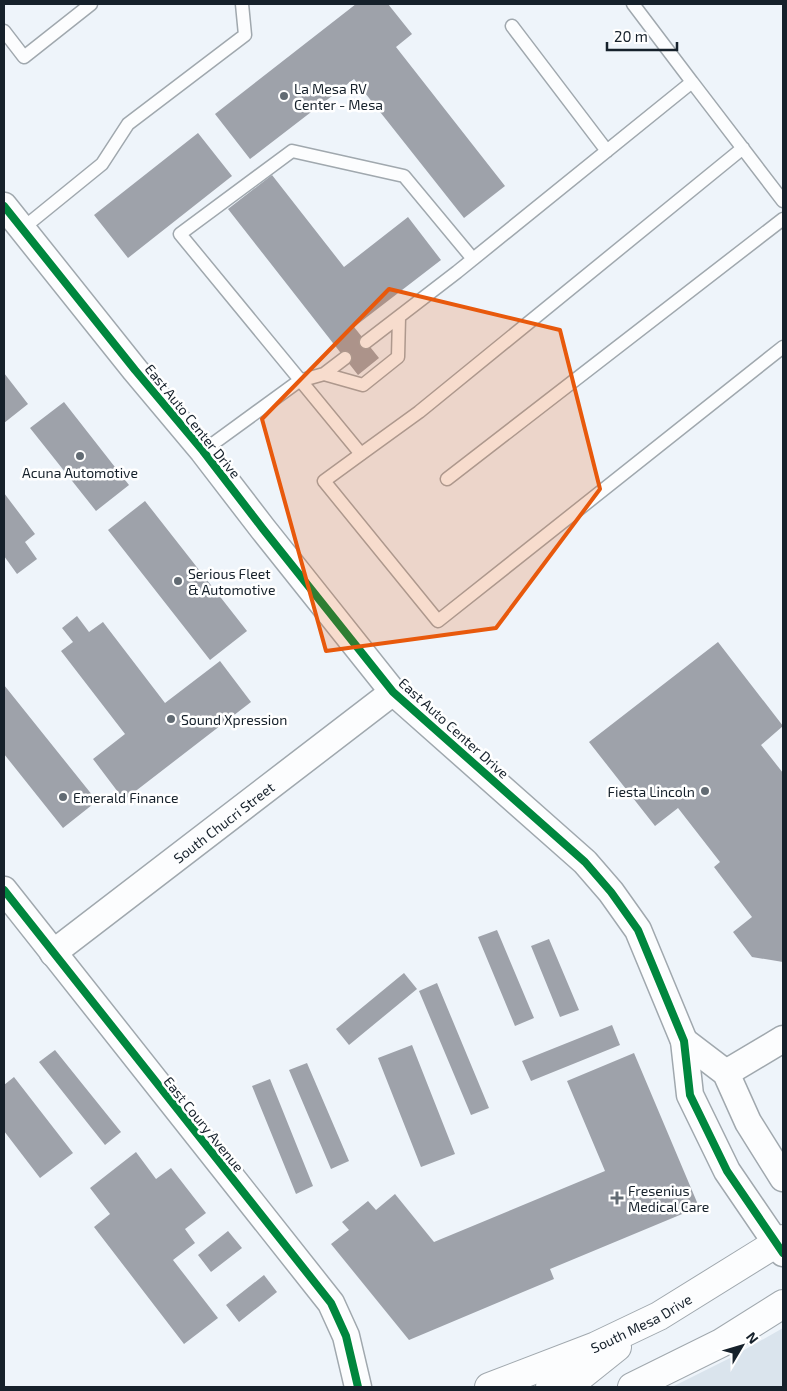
<svg xmlns="http://www.w3.org/2000/svg" width="787" height="1391" font-family="'Exo 2',sans-serif">
	<rect width="100%" height="100%" fill="#eef4fa"/>
	<!-- built -->
	<path fill="#dae4ed" d="M783,1328v59h-111l58,-29z"/>
	<!-- building -->
	<path fill="#9ea2aa" d="M356,4h32l24,30 -16,13 109,139 -41,32 -110,-139 -104,80 -35,-45z
		M198,133l34,43 -104,82 -34,-43z
		M272,175l72,92 64,-50 33,43 -87,67 25,31 -21,17 -130,-166z
		M4,373l24,31 -24,19z
		M64,402l65,83 -33,26 -66,-83z
		M4,493l31,41 -10,8 12,17 -20,15 -13,-18z
		M145,501l102,130 -37,29 -102,-130z
		M77,616l12,16 14,-10 62,81 55,-42 31,41 -127,98 -31,-41 32,-25 -64,-83 12,-9 -11,-14z
		M718,642l65,84 -22,19 22,28v189l-31,-5 -19,-25 19,-15 -38,-50 6,-5 -42,-54 -23,18 -66,-84z
		M4,685l93,116 -34,27 -59,-74z
		M497,930l37,88 -19,8 -37,-89z
		M549,939l30,71 -19,7 -29,-71z
		M404,973l13,16 -68,56 -13,-16z
		M437,983l52,125 -18,7 -52,-124z
		M612,1025l8,20 -89,36 -9,-20z
		M412,1045l43,109 -34,13 -43,-109z
		M55,1050l66,82 -16,13 -66,-83z
		M634,1053l65,154 -149,62 4,10 -145,61 -78,-96 18,-14 -7,-8 26,-21 8,9 19,-16 39,48 171,-71 -38,-90z
		M307,1063l42,98 -18,8 -42,-99z
		M14,1077l59,76 -33,25 -36,-47v-46z
		M270,1079l43,107 -17,8 -44,-108z
		M136,1152l20,27 15,-11 35,45 -21,16 10,14 -22,17 45,58 -34,26 -90,-117 16,-13 -20,-26z
		M228,1231l14,17 -31,24 -13,-17z
		M264,1275l13,17 -38,30 -13,-17z"/>
	<g fill="none" stroke-linecap="round" stroke-linejoin="round">
		<defs>
			<path id="service" d="M512,26l95,125
				M4,31l20,26 67,-53
				M692,82l91,119
				M22,229l80,-65 26,-40 117,-89 -3,-31
				M473,259l-69,-83 -112,-25 -112,83 181,220 -37,27 114,140 345,-274
				M366,342l91,-70 235,-190 -59,-78
				M324,374l39,11 35,-28 1,-40
				M203,451l96,-70 25,-7 21,-16
				M361,454l58,-42 324,-264
				M447,479l336,-260"/>
			<g id="minor">
				<path d="M4,206l131,164 68,81 60,78 130,163 192,170 26,30 27,38 46,111 6,54 37,76 56,82"/>
				<path d="M4,890l327,413 15,33 12,51"/>
				<path id="s1" d="M53,953l340,-261"/>
				<path d="M684,1041l42,32 22,49 35,56"/>
				<path d="M726,1073l57,-34"/>
			</g>
			<g id="secondary">
				<path id="s2" d="M489,1387l107,-41 63,-30 124,-77"/>
				<path d="M550,1387l32,-12 35,-28"/>
				<path d="M632,1387l89,-44 62,-39"/>
			</g>
		</defs>
		<!-- service casing -->
		<use href="#service" stroke="#a0a8ae" stroke-width="15"/>
		<!-- minor casing -->
		<use href="#minor" stroke="#a0a8ae" stroke-width="29"/>
		<!-- secondary casing -->
		<use href="#secondary" stroke="#a0a8ae" stroke-width="30"/>
		<!-- service -->
		<use href="#service" stroke="#fcfdfe" stroke-width="12"/>
		<!-- minor -->
		<use href="#minor" stroke="#fcfdfe" stroke-width="26"/>
		<!-- secondary -->
		<use href="#secondary" stroke="#fcfdfe" stroke-width="28"/>
		<defs>
			<path id="cycleway" d="M4,206l131,164 68,81 60,78 130,163 192,170 26,30 27,38 46,111 6,54 37,76 56,82
				M4,890l327,413 15,33 12,51"/>
		</defs>
		<!-- cycleway casing -->
		<use href="#cycleway" stroke="#fff" stroke-width="11"/>
		<!-- cycleway -->
		<use href="#cycleway" stroke="#00873e" stroke-width="8"/>
	</g>
	<!-- marked area -->
	<path fill="#e8590c" fill-opacity="0.2" stroke="#e8590c" stroke-width="4" stroke-linejoin="round" d="M389,289l171,41 40,159 -104,139 -170,23 -64,-232z"/>
	<!-- markers -->
	<g fill="#626b73" stroke="#fff" stroke-width="2">
		<circle cx="284" cy="96" r="5"/>
		<circle cx="80" cy="456" r="5"/>
		<circle cx="178" cy="581" r="5"/>
		<circle cx="171" cy="719" r="5"/>
		<circle cx="705" cy="791" r="5"/>
		<circle cx="63" cy="797" r="5"/>
		<path d="M614.5 1190.5h5v5h5v5h-5v5h-5v-5h-5v-5h5z"/>
	</g>
	<g text-anchor="middle" dominant-baseline="central" stroke-width="5" stroke-linejoin="round" paint-order="stroke">
		<!-- poi labels -->
		<g font-size="14" fill="#16212b" stroke="#fff" text-anchor="start">
			<text x="294" y="88">La Mesa RV<tspan x="294" dy="16">Center - Mesa</tspan></text>
			<text x="80" y="472" text-anchor="middle">Acuna Automotive</text>
			<text x="188" y="573">Serious Fleet<tspan x="188" dy="16">&amp; Automotive</tspan></text>
			<text x="181" y="719">Sound Xpression</text>
			<text x="695" y="791" text-anchor="end">Fiesta Lincoln</text>
			<text x="73" y="797">Emerald Finance</text>
			<text x="628" y="1190">Fresenius<tspan x="628" dy="16">Medical Care</tspan></text>
		</g>
		<!-- street labels -->
		<g font-size="14" fill="#16212b" stroke="#fff">
			<text transform="translate(193 421) rotate(51)">East Auto Center Drive</text>
			<text transform="translate(454 728) rotate(42)">East Auto Center Drive</text>
			<text stroke="none"><textPath href="#s1" startOffset="215">South Chucri Street</textPath></text>
			<text transform="translate(204 1124) rotate(51)">East Coury Avenue</text>
			<text stroke="none"><textPath href="#s2" startOffset="165">South Mesa Drive</textPath></text>
		</g>
	</g>
	<!-- border -->
	<rect width="787" height="1391" fill="none" stroke="#16212b" stroke-width="10"/>
	<!-- north arrow -->
	<g transform="translate(742 1346) rotate(52)" stroke="#ffffff" stroke-width="4" paint-order="stroke">
	<path d="M0-4L9 19L0 12L-9 19Z" fill="#16212b"/>
	<text y="-8" font-size="14" font-weight="bold" text-anchor="middle" fill="#16212b">N</text>
	</g>
	<!-- scale -->
	<path d="M607 42v8h70v-8" fill="none" stroke="#16212b" stroke-width="2.5"/>
	<text x="614" y="42" font-size="15" fill="#16212b" stroke="#ffffff" stroke-width="4" paint-order="stroke">20 m</text>
</svg>
